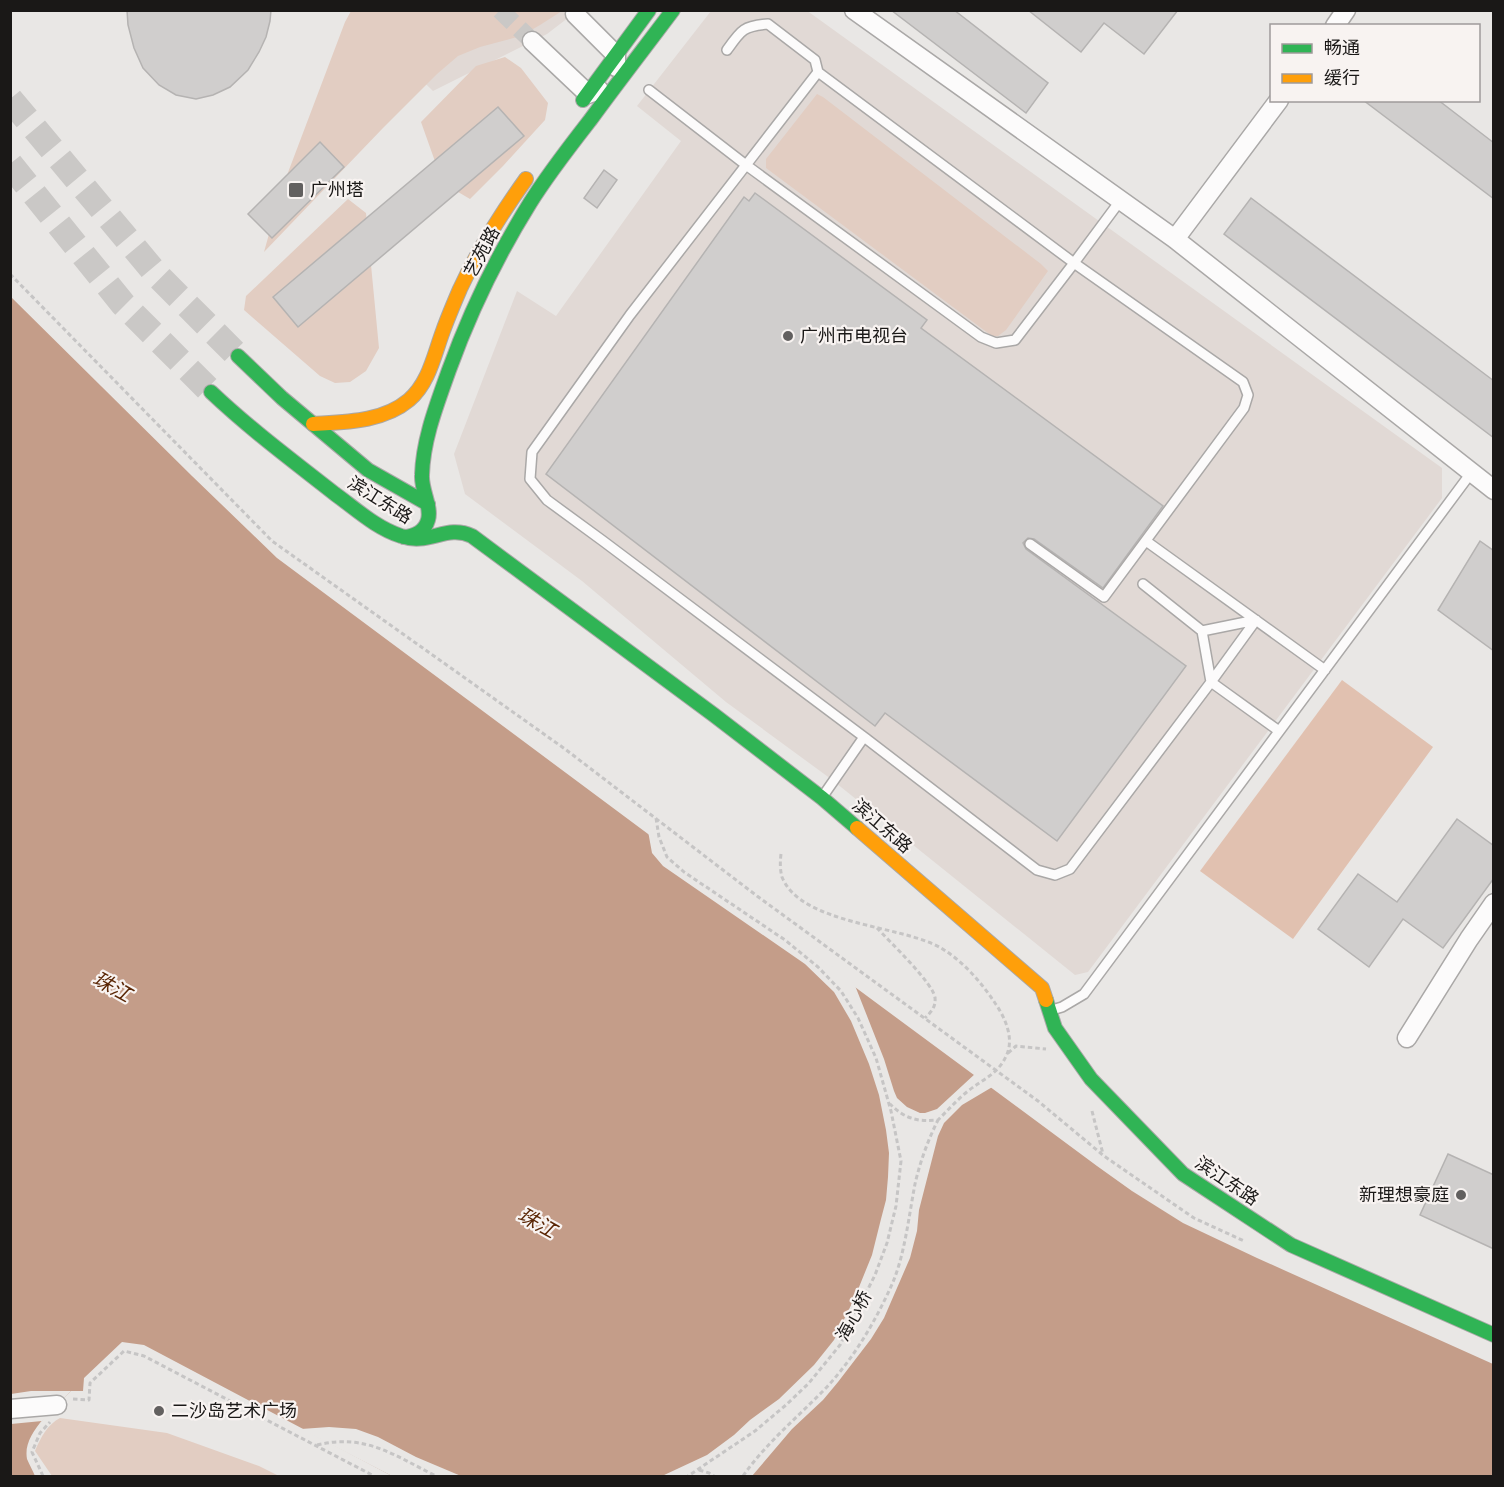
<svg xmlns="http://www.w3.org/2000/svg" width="1504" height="1487" font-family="Jost,'Noto Sans SC',sans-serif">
	<rect width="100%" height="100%" fill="#e9e7e5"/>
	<!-- built -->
	<path fill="#e1d9d5" d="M806,10l636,458v30l-354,474 -13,3 -244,-196 -105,-77 -144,-121 -117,-87 -11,-40 63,-163 39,25 125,-175 -44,-35 74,-95z
		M442,11h135l-30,23 -114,57 -36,-35z"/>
	<!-- green -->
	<path fill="#e2cdc2" d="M351,11h211l-22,14 -19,11 -41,11 -22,9 -21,18 -54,54 -119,124 17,-61 64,-169z
		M505,57l16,11 27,35 -3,17 -42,46 -33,33 -22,-13 -11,-19 -16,-45 55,-56z
		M817,94l6,3 218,167 7,7 -42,59 -8,6h-6l-226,-168v-9z
		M348,199l18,14 13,135 -13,23 -16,11 -15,1 -15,-7 -76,-66 2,-14z
		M60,1418l107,15 92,33 20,10h-227l-17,-25c6,-14 12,-26 25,-33z"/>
	<!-- forest -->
	<path fill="#e1c1b0" d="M1342,680l91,67 -140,192 -93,-68z"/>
	<!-- water -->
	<path fill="#c49d89" d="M10,296l182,180 85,82 402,299 418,309 35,25 51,32 74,35 236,106v112h-1101l-248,-131 -22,-3 -38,36 -1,13h-12c-16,17 -49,42 -44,68 2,5 6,12 8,17h-24z"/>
	<!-- pier -->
	<path fill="#e9e7e5" d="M648,831l206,152 30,76 10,32 3,7 10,9 13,6h5l12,-4 39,-36 18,13 -32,19 -18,18 -6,13 -19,74 -2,21 -7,27 -26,60 -13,21 -33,43 -15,18 -31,29 -40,47h-90l45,-21 27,-20 16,-15 29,-21 35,-34 20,-25 21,-43 17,-42 9,-36 5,-19 2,-23 1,-24 -3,-23 -7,-35 -10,-31 -18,-43 -17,-29 -29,-28 -142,-98 -11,-13z
		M31,1391h40l-29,30 -31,3v-30z
		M329,1427l27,2 22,8 38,20 45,19h-69l-91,-47z"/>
	<!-- building -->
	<path fill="#d0cecd" stroke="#b5b3b2" stroke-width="1.5" d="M127,10h144l-1,11 -4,16 -7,15 -11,18 -18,17 -17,8 -17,4 -20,-4 -17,-10 -16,-17 -9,-20 -6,-23z
		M891,10h63l94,73 -22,30z
		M1028,10h150l-34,44 -40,-31 -23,29z
		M1363,100h75l56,43v56z
		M498,107l26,29 -226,191 -25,-30z
		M320,142l24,25 -72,71 -24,-24z
		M604,170l13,10 -20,28 -13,-10z
		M755,193l172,127 -6,8 242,178 -60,82 -69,-49 -6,-1 -5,5 3,6 160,117 -129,175 -172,-128 -10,13 -329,-252 198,-277 5,4z
		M1251,198l243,183v57l-270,-204z
		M1480,541l14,10v100l-56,-41z
		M1457,819l37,27v32l-51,70 -40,-29 -34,48 -51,-38 40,-55 39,28z
		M1448,1154l46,21v74l-74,-34z"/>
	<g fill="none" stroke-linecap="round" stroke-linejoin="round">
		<!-- street-tunnel -->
		<path stroke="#cac8c6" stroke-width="18" stroke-dasharray="18 9" stroke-linecap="butt" d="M500,10l32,31"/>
		<!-- secondary-tunnel -->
		<path stroke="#cac8c6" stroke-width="26" stroke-dasharray="26 13" stroke-linecap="butt" d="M10,99l147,176 81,81
			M10,164l113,140 88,88"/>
		<defs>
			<path id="lane" d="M727,50c14,-20 16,-24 41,-26l47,36 3,12 -188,243 -98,137 -2,27 17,21 56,41 261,196 -41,59
				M649,90l97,75 235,172 15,6 19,-3 59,-77 -256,-191
				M1146,541l179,129
				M1030,544l74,53 140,-189 4,-13 -5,-13 -169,-119 46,-62
				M1143,584l59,47
				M1256,620l-45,62 68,49
				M864,737l173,133 18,5 15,-6 141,-187 -9,-51 54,-11
				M1052,1010l10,-3 22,-13 387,-521"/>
			<path id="street" d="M854,10l321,229 319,251
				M575,14l41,41v12
				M1335,26l11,-16
				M532,41l56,53 11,-4
				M1175,239l104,-139
				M1407,1038l62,-99 25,-36
				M10,1409l47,-4"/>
			<path id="fast" d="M583,100l66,-90
				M238,356l44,42 86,72 60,34
				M211,392c39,37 82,69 124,102 21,15 41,34 66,42 28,10 45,-12 71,0l242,179 108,83 35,30
				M404,537c11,-1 21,-6 24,-17 4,-13 -7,-30 -6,-45 1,-36 15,-71 27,-105 21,-58 48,-114 81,-167 18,-29 40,-57 61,-84 27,-37 55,-73 82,-109
				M1046,1000l9,28 36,51 92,95 108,71 203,90"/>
			<path id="slow" d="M313,424c32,-2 70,-2 96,-24 20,-17 25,-45 34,-69 5,-14 11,-28 17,-42 18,-39 41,-75 66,-110
				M857,828l185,160 4,12"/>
		</defs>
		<!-- lane casing -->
		<use href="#lane" stroke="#aaa8a7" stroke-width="12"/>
		<!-- street casing -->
		<use href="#street" stroke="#aaa8a7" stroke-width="21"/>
		<!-- fast casing -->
		<use href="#fast" stroke="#aaa8a7" stroke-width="16"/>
		<!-- slow casing -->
		<use href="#slow" stroke="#aaa8a7" stroke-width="16"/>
		<!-- path -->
		<path stroke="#c6c5c5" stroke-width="3" stroke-dasharray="4.5 3" stroke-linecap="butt" d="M10,274l262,267 293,208 192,147 281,205 66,55 90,62 50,23
			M656,818l3,19 8,20 17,15 101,68 33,27 23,24 17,27 18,40 15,53 10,50 -5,45 -9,37 -12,32 -35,70 -31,38 -23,22 -31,26 -67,45
			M781,854c-1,8 -1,16 1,23 19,48 120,48 159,71 22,13 40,34 54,55 10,14 19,35 12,51 -8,20 -24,25 -39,37 -11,9 -20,19 -30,29
			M877,928c12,13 57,56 58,70 1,9 -4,14 -10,20
			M1008,1053l8,-7 30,3
			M1092,1111l11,43
			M73,1399l16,1 1,-17 34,-32 20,5 230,120
			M317,1445c49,-12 78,11 119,31
			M699,1470l10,3 5,3
			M43,1476l-11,-24 8,-19 10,-11
			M743,1476c21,-30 49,-54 75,-80 32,-31 57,-73 75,-114 12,-29 16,-67 22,-98 5,-22 13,-44 23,-64 -20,2 -33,-1 -48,-16"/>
		<!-- lane -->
		<use href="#lane" stroke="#fcfbfb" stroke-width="9"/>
		<!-- street -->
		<use href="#street" stroke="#fcfbfb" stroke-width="18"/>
		<!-- fast -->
		<use href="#fast" stroke="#30b455" stroke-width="14"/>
		<!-- slow -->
		<use href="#slow" stroke="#ff9f0a" stroke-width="14"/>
	</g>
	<!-- markers -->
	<g fill="#62605f" stroke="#f8f3f1" stroke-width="2">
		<rect x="288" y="182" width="16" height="16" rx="3"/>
		<circle cx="788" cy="336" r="6"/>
		<circle cx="1461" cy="1195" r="6"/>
		<circle cx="159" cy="1411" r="6"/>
	</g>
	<g text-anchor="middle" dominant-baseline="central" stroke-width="4.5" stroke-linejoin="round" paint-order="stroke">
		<!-- poi labels -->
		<g font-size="18" fill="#1a1817" stroke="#f8f3f1" text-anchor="start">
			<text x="310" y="190">广州塔</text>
			<text x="800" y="336">广州市电视台</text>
			<text x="1449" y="1195" text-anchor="end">新理想豪庭</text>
			<text x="171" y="1411">二沙岛艺术广场</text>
		</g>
		<!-- street labels -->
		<g font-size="18" fill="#1a1817" stroke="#f8f3f1">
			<text transform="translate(482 252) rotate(-62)">艺苑路</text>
			<text transform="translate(380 500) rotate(32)">滨江东路</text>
			<text transform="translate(882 826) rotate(41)">滨江东路</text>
			<text transform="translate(1227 1181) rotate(34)">滨江东路</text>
			<text transform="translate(854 1316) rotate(-62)">海心桥</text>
		</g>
		<!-- water labels -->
		<g font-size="20" font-style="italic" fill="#5b2706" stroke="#f8f3f1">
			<text transform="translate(112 987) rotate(29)">珠江</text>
			<text transform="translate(537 1223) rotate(29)">珠江</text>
		</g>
	</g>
	<!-- border -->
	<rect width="1504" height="1487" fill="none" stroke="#1a1817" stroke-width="24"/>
	<!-- legend -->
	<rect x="1270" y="24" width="210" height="78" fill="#f8f3f1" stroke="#9f9b9a" stroke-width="1.5"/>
	<rect x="1282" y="44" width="30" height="9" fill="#30b455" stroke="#9f9b9a" stroke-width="1.5"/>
	<text x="1324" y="54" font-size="18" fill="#1a1817">畅通</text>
	<rect x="1282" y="74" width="30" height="9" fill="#ff9f0a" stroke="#9f9b9a" stroke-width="1.5"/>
	<text x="1324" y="84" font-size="18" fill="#1a1817">缓行</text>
</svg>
